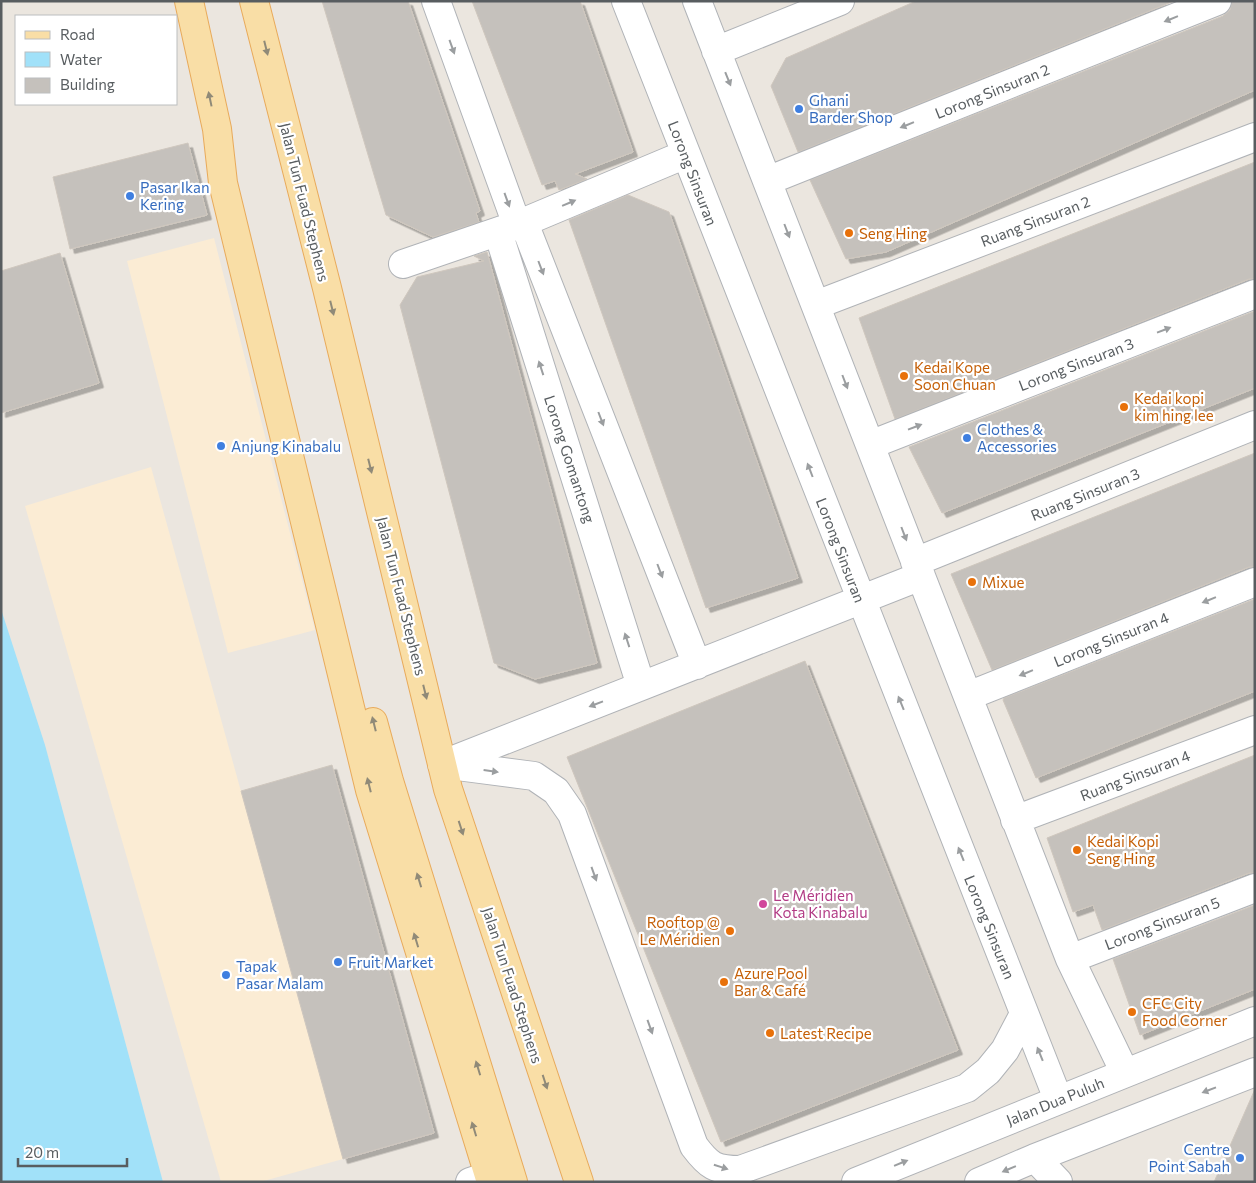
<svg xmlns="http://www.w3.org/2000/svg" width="1256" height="1183" font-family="Commissioner,sans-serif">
	<defs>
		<filter id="shadow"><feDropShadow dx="4.5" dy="4.5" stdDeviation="0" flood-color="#0004"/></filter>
	</defs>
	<rect width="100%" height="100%" fill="#ebe6df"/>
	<!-- commercial -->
	<path fill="#fbecd4" d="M214,238l101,392 -87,23 -101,-392z
		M151,467l192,692 -83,23h-39l-196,-676z"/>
	<!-- water -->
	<path fill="#a1e1f9" d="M1,609l44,136 118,437h-162z"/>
	<!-- building -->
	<path fill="#c5c1bc" stroke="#cfc7be" filter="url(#shadow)" d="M322,1h86l72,210 -4,2 3,9 -46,15 -47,-22z
		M472,1h108l53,151 -58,22 12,5 -28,11 -4,-9 -13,4z
		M916,1h258l-376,151 -27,-66 15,-28z
		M1232,1h23v89l-369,162 -40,7 -36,-79 413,-164 7,-6z
		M188,143l19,72 -137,34 -17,-72z
		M1255,162v117h-6l-354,140 -36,-101z
		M628,195l41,17 129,366 -92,30 -137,-388z
		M487,252l110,411 -62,16 -41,-16 -94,-358 17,-28 67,-16 -10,-5z
		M60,253l39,130 -98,30v-142z
		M1255,311v77l-313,125 -33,-66z
		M1255,453v114h-6l-257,103 -41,-96z
		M1255,599v92l-219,87 -33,-78 1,-2z
		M805,661l153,389 -237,92 -154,-385z
		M1255,755v118h-6l-147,57 -9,-25 -20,7 -26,-74z
		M332,765l102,368 -91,26 -102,-368z
		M1255,905v84l-115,46 -27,-76z
		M1255,1089v93h-41z"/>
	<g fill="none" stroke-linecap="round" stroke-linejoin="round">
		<defs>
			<path id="minor" d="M436,1l81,224
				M626,1l432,1098
				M697,1l373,958 55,114
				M716,51l124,-50
				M767,181l450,-180
				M524,223l173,442
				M498,232l143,454
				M403,264l114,-39 169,-71
				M816,305l439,-168
				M870,445l385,-151
				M915,562l340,-137
				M968,696l287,-114
				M446,763l475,-187
				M442,764l92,12 22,15 16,23 122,332c15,20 21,24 46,24l227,-82 21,-17 17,-21 19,-36
				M1015,820l240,-90
				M1070,959l185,-71
				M1035,1158l23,24
				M470,1182l18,-6
				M856,1182l399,-161
				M979,1182l56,-24 220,-86"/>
			<path id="major" d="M189,1l28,128 6,54 147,607 121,392
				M254,1l73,287 121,501 131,393
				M373,722l16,59 124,401"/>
		</defs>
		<!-- minor casing -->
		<use href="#minor" stroke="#b0b3b7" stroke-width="30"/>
		<!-- major casing -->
		<use href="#major" stroke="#e8aa5b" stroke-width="30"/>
		<!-- minor -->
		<use href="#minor" stroke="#fff" stroke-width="28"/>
		<!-- major -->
		<use href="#major" stroke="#f9dea6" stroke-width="28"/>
	</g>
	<!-- one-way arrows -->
	<defs><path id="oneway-solid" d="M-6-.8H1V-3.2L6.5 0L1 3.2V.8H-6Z" transform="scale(1.25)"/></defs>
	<g fill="#9b9ea0">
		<use href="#oneway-solid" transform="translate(1171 19) rotate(158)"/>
		<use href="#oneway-solid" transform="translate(452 47) rotate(70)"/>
		<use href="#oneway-solid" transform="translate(728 79) rotate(68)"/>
		<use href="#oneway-solid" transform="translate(907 125) rotate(158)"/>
		<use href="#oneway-solid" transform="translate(507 200) rotate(70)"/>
		<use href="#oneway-solid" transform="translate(569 203) rotate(-23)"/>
		<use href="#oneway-solid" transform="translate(787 231) rotate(69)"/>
		<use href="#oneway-solid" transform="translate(541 268) rotate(69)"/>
		<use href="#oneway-solid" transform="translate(1164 330) rotate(-21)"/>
		<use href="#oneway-solid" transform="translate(541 368) rotate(-108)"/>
		<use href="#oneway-solid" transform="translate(845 382) rotate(69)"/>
		<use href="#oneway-solid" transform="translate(601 419) rotate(69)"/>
		<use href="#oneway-solid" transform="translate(915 427) rotate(-21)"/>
		<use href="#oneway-solid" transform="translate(810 470) rotate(-111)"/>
		<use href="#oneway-solid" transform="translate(904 534) rotate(69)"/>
		<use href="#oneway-solid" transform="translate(660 571) rotate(69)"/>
		<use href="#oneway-solid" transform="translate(1209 600) rotate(158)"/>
		<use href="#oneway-solid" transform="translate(627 640) rotate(-108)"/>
		<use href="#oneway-solid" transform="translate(1026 673) rotate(158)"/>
		<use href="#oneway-solid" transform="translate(901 703) rotate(-112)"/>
		<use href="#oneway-solid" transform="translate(596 704) rotate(159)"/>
		<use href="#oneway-solid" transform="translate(491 771) rotate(8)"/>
		<use href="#oneway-solid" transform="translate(961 854) rotate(-112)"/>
		<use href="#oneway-solid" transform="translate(594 874) rotate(70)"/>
		<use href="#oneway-solid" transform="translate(650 1027) rotate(70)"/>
		<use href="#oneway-solid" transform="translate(1040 1054) rotate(-112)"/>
		<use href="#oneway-solid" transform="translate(1209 1090) rotate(159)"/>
		<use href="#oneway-solid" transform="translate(901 1163) rotate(-22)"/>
		<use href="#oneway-solid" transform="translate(721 1167) rotate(18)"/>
		<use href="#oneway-solid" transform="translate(1009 1169) rotate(157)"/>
	</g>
	<g fill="#908a78">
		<use href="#oneway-solid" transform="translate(266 48) rotate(76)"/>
		<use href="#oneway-solid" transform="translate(210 99) rotate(-102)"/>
		<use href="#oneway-solid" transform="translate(332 308) rotate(76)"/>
		<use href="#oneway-solid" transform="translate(370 466) rotate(76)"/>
		<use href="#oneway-solid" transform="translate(425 692) rotate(76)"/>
		<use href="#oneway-solid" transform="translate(374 724) rotate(-104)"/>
		<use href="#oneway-solid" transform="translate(369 785) rotate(-104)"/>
		<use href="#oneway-solid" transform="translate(461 828) rotate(72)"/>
		<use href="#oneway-solid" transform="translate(419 880) rotate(-107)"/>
		<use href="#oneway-solid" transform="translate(416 940) rotate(-107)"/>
		<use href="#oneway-solid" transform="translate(478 1068) rotate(-107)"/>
		<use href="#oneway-solid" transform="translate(545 1082) rotate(72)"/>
		<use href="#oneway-solid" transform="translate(474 1129) rotate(-107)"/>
	</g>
	<!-- markers -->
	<g fill="#3f7fe0" stroke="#fff" stroke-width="2">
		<circle cx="799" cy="109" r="5"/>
		<circle cx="130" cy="196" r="5"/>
		<circle cx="967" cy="438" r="5"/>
		<circle cx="221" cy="446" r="5"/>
		<circle cx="338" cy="962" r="5"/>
		<circle cx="226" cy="975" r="5"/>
		<circle cx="1240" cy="1158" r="5"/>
	</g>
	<g fill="#e8710a" stroke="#fff" stroke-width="2">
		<circle cx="849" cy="233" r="5"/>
		<circle cx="904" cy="376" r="5"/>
		<circle cx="1124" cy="407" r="5"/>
		<circle cx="972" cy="582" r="5"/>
		<circle cx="1077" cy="850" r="5"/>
		<circle cx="730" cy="931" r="5"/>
		<circle cx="724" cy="982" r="5"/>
		<circle cx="1132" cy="1012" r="5"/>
		<circle cx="770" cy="1033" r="5"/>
	</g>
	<circle fill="#d1479c" stroke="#fff" stroke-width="2" cx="763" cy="904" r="5"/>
	<g text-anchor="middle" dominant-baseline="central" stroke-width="4.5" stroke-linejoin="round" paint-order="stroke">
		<!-- street labels -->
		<g font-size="15" fill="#585d60" stroke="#fff">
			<text transform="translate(992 91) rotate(-22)">Lorong Sinsuran 2</text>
			<text transform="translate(693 173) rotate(69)">Lorong Sinsuran</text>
			<text transform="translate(305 202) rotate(76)">Jalan Tun Fuad Stephens</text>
			<text transform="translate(1035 221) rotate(-21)">Ruang Sinsuran 2</text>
			<text transform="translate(1076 364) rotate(-21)">Lorong Sinsuran 3</text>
			<text transform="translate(570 459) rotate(72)">Lorong Gomantong</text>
			<text transform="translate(1085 494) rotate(-22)">Ruang Sinsuran 3</text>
			<text transform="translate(841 550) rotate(69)">Lorong Sinsuran</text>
			<text transform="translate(402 596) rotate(76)">Jalan Tun Fuad Stephens</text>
			<text transform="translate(1111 639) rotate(-22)">Lorong Sinsuran 4</text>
			<text transform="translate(1135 775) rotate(-21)">Ruang Sinsuran 4</text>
			<text transform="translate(1162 923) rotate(-21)">Lorong Sinsuran 5</text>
			<text transform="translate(990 927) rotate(68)">Lorong Sinsuran</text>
			<text transform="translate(513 985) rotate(72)">Jalan Tun Fuad Stephens</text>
			<text transform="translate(1055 1101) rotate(-22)">Jalan Dua Puluh</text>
		</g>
		<!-- shop labels -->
		<g font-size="15" fill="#366cbe" stroke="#fff" text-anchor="start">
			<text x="809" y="100">Ghani<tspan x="809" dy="17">Barder Shop</tspan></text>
			<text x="140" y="187">Pasar Ikan<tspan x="140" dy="17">Kering</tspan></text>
			<text x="977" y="429">Clothes &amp;<tspan x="977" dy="17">Accessories</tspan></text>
			<text x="231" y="446">Anjung Kinabalu</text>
			<text x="348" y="962">Fruit Market</text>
			<text x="236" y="966">Tapak<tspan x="236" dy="17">Pasar Malam</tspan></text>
			<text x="1230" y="1149" text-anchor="end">Centre<tspan x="1230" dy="17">Point Sabah</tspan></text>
		</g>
		<!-- food labels -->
		<g font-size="15" fill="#c56008" stroke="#fff" text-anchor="start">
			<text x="859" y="233">Seng Hing</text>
			<text x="914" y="367">Kedai Kope<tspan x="914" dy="17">Soon Chuan</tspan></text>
			<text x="1134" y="398">Kedai kopi<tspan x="1134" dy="17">kim hing lee</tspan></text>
			<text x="982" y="582">Mixue</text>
			<text x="1087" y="841">Kedai Kopi<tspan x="1087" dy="17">Seng Hing</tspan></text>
			<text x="720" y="922" text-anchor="end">Rooftop @<tspan x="720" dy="17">Le Méridien</tspan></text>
			<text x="734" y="973">Azure Pool<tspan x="734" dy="17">Bar &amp; Café</tspan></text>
			<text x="1142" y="1003">CFC City<tspan x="1142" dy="17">Food Corner</tspan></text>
			<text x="780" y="1033">Latest Recipe</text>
		</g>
		<!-- hotel labels -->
		<g font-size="15" fill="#b23c85" stroke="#fff" text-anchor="start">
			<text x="773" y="895">Le Méridien<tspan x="773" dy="17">Kota Kinabalu</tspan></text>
		</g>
	</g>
	<!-- border -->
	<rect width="1256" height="1183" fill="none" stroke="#585d60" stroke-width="5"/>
	<!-- legend -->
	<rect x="15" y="15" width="162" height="90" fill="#ffffff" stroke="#bcbebf"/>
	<rect x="25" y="31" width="25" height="8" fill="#f9dea6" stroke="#bcbebf"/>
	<text x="60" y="40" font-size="15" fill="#585d60">Road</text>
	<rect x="25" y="52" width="25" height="15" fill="#a1e1f9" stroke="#bcbebf"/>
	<text x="60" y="65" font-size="15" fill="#585d60">Water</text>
	<rect x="25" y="78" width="25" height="15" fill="#c5c1bc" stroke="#bcbebf"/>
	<text x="60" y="90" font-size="15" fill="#585d60">Building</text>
	<!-- scale -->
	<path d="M18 1158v8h109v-8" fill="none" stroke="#585d60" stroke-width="2.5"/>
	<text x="25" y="1158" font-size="15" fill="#585d60" stroke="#ffffff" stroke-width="4" paint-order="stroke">20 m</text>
</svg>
